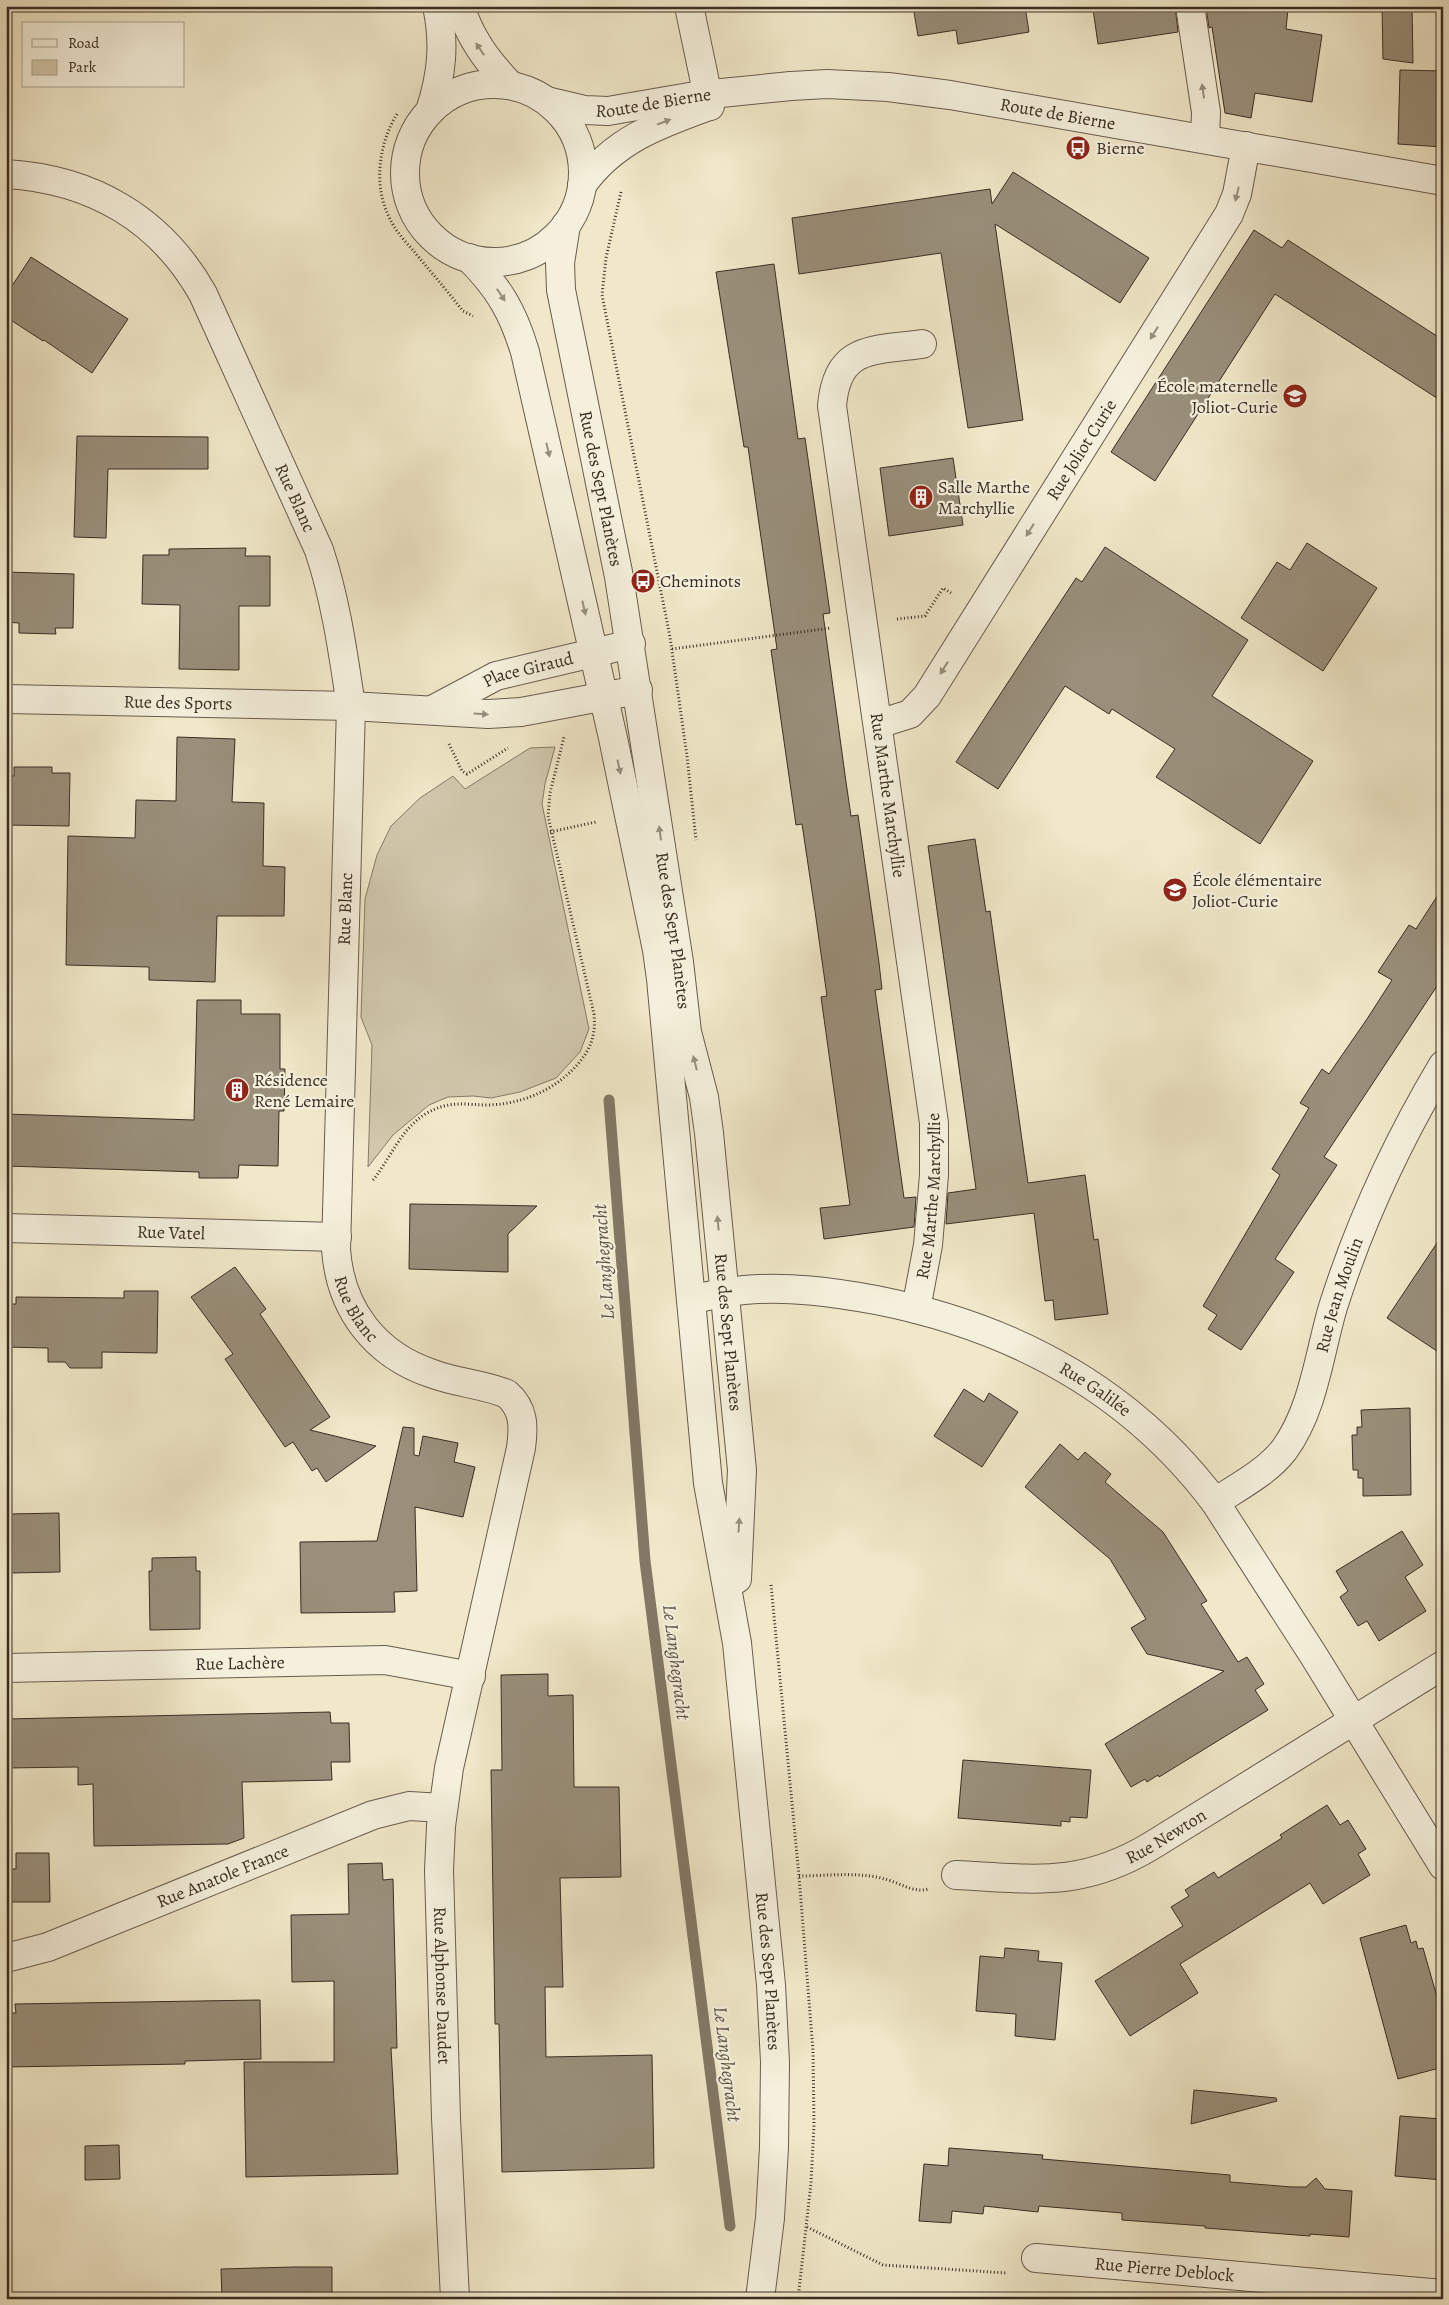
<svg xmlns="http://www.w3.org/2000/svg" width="1449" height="2305" font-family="Alegreya,serif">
	<rect width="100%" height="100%" fill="#f0e8c9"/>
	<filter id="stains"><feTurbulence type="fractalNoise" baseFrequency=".004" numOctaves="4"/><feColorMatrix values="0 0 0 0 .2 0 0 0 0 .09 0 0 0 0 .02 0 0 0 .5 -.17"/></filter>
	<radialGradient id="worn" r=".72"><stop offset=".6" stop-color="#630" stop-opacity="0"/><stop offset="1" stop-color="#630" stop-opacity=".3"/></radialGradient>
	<!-- green -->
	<path fill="#d1c8ad" stroke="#867b68" d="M555,747l-10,37 -3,20 47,225 -9,23 -24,26 -36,14 -29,6 -18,-2 -25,1 -19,8 -36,30 -25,32 4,-122 -11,-28 4,-118 12,-44 14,-29 29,-28 33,-22 12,13 65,-41z"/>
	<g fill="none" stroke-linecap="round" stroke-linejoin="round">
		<!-- stream -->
		<path stroke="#827865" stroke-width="11" d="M609,1100l36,461 85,665"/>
	</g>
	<!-- building -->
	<path fill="#998f7a" stroke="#3a2e24" d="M913,6h112l4,26 -71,12 -2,-14 -38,6z
		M1111,6h64l3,26 -80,12 -5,-35z
		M1206,6h55l27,3 -2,20 36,6 -10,67 -57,-9 -4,25 -26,-5 -13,-86 -3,1z
		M1382,6h30l1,57 -30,-4z
		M1400,70l43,1v76l-45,-3z
		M1013,172l136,86 -29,45 -125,-79 28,196 -55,8 -27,-175 -142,21 -7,-56 198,-29 2,15z
		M1254,230l28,18 6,-8 155,100v62l-168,-108 -120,187 -44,-29z
		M31,257l97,62 -36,54 -48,-33 -1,1 -37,-24v-22z
		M774,264l24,175 7,-1 25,175 -7,1 23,168 5,34 7,-1 21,148 3,26 -7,1 29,208 12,-1 -2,30 -90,12 -4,-31 30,-3 -29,-208 6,-1 -12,-85 -13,-87 -6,1 -25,-175 6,-1 -29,-202h-4l-28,-175z
		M77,436l131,1v32h-100l-2,69 -32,-1z
		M953,458l10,67 -74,11 -9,-68z
		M1307,543l70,45 -54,83 -82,-53 36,-56 13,8z
		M1105,547l143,93 -36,56 101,65 -53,83 -104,-67 19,-28 -63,-40 -3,5 -44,-28 -67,103 -42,-27 120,-184 6,4z
		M246,548l-1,8h25v50h-31v64l-60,-1 1,-64 -38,-1 1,-49h26v-6z
		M6,572l68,2 -1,54h-18l1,6 -37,-1v-10l-13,-1z
		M177,737l58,2 -3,63 32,1 -1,63 22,1 -1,49h-67l-2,66 -66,-2v-13l-83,-2 2,-129 67,2 1,-38 40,1z
		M14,767h38v6h18l-1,53 -63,-1v-49h8z
		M975,839l11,73 4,-1 38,272 57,-8 9,65 4,-1 10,75 -53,6 -2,-20 -8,1 -11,-88 -88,11 2,-31 28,-4 -48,-343z
		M1443,887v90l-119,180 13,8 -62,94 19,13 -53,78 -33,-21 9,-14 -14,-9 77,-131 -8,-6 37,-61 -9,-5 22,-34 7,5 38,-55 25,-39 -14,-8 31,-47 7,4z
		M197,1000h44v14h39v55h5l-1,42h-5l-1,55 -39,-1 -1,13h-39v-6l-193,-6v-52l188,6z
		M410,1204l76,1 51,1 -29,28v38l-99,-3z
		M1443,1234v121l-56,-37z
		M235,1267l31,42 -6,5 70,103 -20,13 66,16 -50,36 -9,-14 -5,3 -19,-29 -8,5 -60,-88 8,-5 -42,-57z
		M124,1291h34l-1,62 -55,-1v16h-32l-5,-6h-17v-14l-42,-1v-43h10v-7l108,1z
		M964,1389l20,13 5,-9 29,19 -36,55 -48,-31z
		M1410,1408l1,87 -48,1v-18h-5v-8h-5l-1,-35h5v-8h5l-1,-17z
		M403,1427l11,1v27l5,1 4,-20 35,7 -4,19 21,5 -12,50 -48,-10 2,84 -23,1 1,20 -94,1 -1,-71 77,-1z
		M1060,1444l18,16 7,-8 26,22 -6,8 58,50 44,69 -6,3 37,58 9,-5 17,27 -9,6 13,20 -109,67 -1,-2 -11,7 -2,-3 -14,8 -26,-43 119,-73 -77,-17 -16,-26 15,-9 -36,-60 -85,-72z
		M59,1513l1,59 -50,1 -1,-59z
		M1402,1531l21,34 -18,12 21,34 -47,30 -12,-20 -9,5 -18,-29 8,-6 -12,-20z
		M196,1557v14h4v58l-50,1 -1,-59h3v-13z
		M548,1674v22l25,-1 1,92h45l2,90 -61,1 3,109h-18l1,70 106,-2 2,113 -152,4 -3,-148h-4l-4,-254h11l-1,-95z
		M330,1712l1,11h18l1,39h-19l1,18 -90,2 2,56 -16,6 -134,2 -1,-62 -15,1v-18l-72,1v-49z
		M963,1760l128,10 -4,48 -17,-1v5l-9,-1v5l-103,-8z
		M1327,1805l13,20 8,-5 18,29 -8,5 12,21 -47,29 -13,-21 -130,81 18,29 -68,43 -35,-55 88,-55 -12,-19 18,-11 -4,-6 29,-18 4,6 64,-40 -2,-3z
		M16,1853h33l1,49h-44v-33h10z
		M382,1863l1,17 10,-1 4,169h-6l7,126 -152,3 -2,-115h90v-81l-42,1 -1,-67 58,-1 -1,-50z
		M1406,1925l5,18 5,-2 2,8 5,-1 20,70v49l-45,12 -38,-141z
		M1005,1948l34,3 -1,10 24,2 -7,77 -40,-4 1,-22 -40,-3 4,-55 24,2z
		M260,2000l1,59 -76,2v3l-179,3v-54h10l-1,-9z
		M1194,2090l82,8 1,3 -86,23z
		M1400,2116l43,3v61l-48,-4z
		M119,2145l1,34 -35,1v-34z
		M949,2148l94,7 -1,4 188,16v7l62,5h14l10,-9 9,11 27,2 -3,46 -39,-3v2l-105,-8v-2l-83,-6v-7l-83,-7 -1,6 -54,-6 -1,8 -31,-3 -1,12 -32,-2 5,-57 24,2z
		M293,2267h39v32h-110l-1,-30z"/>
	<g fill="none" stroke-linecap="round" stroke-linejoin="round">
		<defs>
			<g id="minor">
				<path d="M689,6l21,100"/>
				<path d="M1190,6l16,106 -1,27"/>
				<path id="s1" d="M547,101l38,9 23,1 93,-16 90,-9 36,-2 61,3 62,8 493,86"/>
				<path id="s2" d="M6,174c86,5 155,45 197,120l116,256c17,51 24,103 32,156l-15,543c4,60 39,106 97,125 24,9 50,10 74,20 17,15 17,32 14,54l-72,320 -8,58 -2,44 7,248 9,181"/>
				<path d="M582,185c32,-45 77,-61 127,-79"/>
				<path id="s3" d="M6,699l345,7 137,8 33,-2 117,-22"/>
				<path id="s4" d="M432,710l64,-34 135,-32"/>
				<path id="s5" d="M878,724l32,-10 17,-18 302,-482 8,-20 9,-48"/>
				<path id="s6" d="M6,1228l331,9"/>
				<path id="s7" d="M692,1299c17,-3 35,-7 52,-9 44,-4 88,2 132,10 137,27 254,89 339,202l99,154 129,210"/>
				<path id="s8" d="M916,1309l12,-64 6,-70v-52l-102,-717c5,-61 41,-55 90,-62"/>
				<path id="s9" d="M1215,1502c23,-15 52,-30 69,-52 30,-41 35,-96 49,-143 27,-85 64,-165 110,-242"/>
				<path id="s10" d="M6,1668l379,-8 86,16"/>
				<path id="s11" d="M956,1875c78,4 125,13 195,-29l292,-181"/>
				<path id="s12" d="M6,1958l42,-11 325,-132 36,-9 34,2"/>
				<path id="s13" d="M1036,2258l407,36"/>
			</g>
			<g id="tertiary">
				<path d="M460,6c10,32 27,55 50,79"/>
				<circle cx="494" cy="173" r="89"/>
				<path d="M430,111c12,-36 15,-68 7,-105"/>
				<path id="s14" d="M566,225l-6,38 1,27 58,287 60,385 8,70 17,65 5,36 33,337 -5,109"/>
				<path id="s15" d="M469,258c30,30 44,54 56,94l88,386 44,212 4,29 47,504 29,160 34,342 4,77 -1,85 -4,71 -10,81"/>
			</g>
		</defs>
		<!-- minor casing -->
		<use href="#minor" stroke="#685c4d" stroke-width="30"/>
		<!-- tertiary casing -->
		<use href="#tertiary" stroke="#685c4d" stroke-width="30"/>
		<!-- path -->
		<path stroke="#3a2e24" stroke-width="3" stroke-dasharray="1 2.5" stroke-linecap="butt" d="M397,114c-18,29 -24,71 -8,103 6,14 18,26 27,37 16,19 32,38 47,57l10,5
			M621,192l-15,66 -4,37 68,342 17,119 9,84
			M897,619l28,-3 18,-28 8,5
			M672,649l159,-21
			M449,744l13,27 5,3 41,-26
			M550,832l46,-10
			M373,1180c18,-22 27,-51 54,-67 23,-13 38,-8 62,-8 33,-1 66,-15 88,-40 14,-16 19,-30 17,-51l-46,-198 2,-23 14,-56
			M771,1585l28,291 14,175 1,74 -3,58 -13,116
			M799,1876c29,0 62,-5 89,4 14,4 26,13 40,9
			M807,2227l76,38 124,8"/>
		<!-- minor -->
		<use href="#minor" stroke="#f5f0dc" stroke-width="28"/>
		<!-- tertiary -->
		<use href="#tertiary" stroke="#f5f0dc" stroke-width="28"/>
	</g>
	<!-- one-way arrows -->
	<defs><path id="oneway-solid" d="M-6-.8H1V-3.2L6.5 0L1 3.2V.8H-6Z" transform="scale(1.25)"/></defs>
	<g fill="#988f80">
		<use href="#oneway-solid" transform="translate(480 49) rotate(-124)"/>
		<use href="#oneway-solid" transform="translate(1203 91) rotate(-98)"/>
		<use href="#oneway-solid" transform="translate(664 122) rotate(-21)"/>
		<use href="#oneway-solid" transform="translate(1237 194) rotate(104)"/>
		<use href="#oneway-solid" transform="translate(501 295) rotate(56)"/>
		<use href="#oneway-solid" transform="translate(1154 333) rotate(122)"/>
		<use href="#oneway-solid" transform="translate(548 450) rotate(77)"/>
		<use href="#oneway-solid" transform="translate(1030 530) rotate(122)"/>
		<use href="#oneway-solid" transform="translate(584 608) rotate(77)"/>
		<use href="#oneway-solid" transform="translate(944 668) rotate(122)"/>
		<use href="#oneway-solid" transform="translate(481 714) rotate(4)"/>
		<use href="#oneway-solid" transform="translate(619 767) rotate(78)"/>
		<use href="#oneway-solid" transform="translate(660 833) rotate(-98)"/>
		<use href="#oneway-solid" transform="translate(695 1063) rotate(-104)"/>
		<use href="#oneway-solid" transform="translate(718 1223) rotate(-95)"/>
		<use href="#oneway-solid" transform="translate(739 1525) rotate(-86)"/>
	</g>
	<!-- icons -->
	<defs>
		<symbol id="bus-disc" viewBox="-11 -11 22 22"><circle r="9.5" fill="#8f2418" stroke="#f5f0dc"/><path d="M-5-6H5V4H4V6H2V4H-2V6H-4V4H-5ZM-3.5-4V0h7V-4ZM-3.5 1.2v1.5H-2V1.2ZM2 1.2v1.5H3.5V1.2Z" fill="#fff"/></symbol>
		<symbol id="school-disc" viewBox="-11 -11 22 22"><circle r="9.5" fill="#8f2418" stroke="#f5f0dc"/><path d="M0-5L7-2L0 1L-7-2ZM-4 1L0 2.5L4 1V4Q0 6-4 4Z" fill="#fff"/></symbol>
		<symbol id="building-disc" viewBox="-11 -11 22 22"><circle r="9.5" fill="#8f2418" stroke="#f5f0dc"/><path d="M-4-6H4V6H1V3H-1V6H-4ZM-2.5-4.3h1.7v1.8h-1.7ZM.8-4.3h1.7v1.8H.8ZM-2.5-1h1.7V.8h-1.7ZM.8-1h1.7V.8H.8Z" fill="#fff"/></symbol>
	</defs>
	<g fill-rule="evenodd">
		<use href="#bus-disc" x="1064" y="134" width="28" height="28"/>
		<use href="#school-disc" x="1281" y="382" width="28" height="28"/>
		<use href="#building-disc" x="907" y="483" width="28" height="28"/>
		<use href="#bus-disc" x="629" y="567" width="28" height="28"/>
		<use href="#school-disc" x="1161" y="876" width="28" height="28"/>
		<use href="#building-disc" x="223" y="1076" width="28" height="28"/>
	</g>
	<g text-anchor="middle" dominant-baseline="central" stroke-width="4.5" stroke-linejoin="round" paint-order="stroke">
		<!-- street labels -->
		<g font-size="18" fill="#3a2e24" stroke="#f5f0dc">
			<text stroke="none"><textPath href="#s1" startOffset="108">Route de Bierne</textPath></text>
			<text stroke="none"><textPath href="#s1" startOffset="516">Route de Bierne</textPath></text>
			<text stroke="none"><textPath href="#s5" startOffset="349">Rue Joliot Curie</textPath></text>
			<text stroke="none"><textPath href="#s14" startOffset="268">Rue des Sept Planètes</textPath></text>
			<text stroke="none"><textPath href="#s2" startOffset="465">Rue Blanc</textPath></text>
			<text stroke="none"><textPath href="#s4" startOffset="105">Place Giraud</textPath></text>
			<text stroke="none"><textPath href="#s3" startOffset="172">Rue des Sports</textPath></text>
			<text transform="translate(888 795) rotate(82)">Rue Marthe Marchyllie</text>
			<text transform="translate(345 909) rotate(-88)">Rue Blanc</text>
			<text stroke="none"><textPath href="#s14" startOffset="716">Rue des Sept Planètes</textPath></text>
			<text stroke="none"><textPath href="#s8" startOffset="114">Rue Marthe Marchyllie</textPath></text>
			<text stroke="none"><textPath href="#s6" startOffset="165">Rue Vatel</textPath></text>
			<text stroke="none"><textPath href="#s9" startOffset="252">Rue Jean Moulin</textPath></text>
			<text stroke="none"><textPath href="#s2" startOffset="1289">Rue Blanc</textPath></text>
			<text stroke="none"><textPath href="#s14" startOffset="1122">Rue des Sept Planètes</textPath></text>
			<text stroke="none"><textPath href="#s7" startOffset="424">Rue Galilée</textPath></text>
			<text stroke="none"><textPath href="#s10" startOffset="234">Rue Lachère</textPath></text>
			<text stroke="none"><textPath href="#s11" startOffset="219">Rue Newton</textPath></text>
			<text stroke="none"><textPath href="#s12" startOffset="232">Rue Anatole France</textPath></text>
			<text stroke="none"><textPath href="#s15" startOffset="1751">Rue des Sept Planètes</textPath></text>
			<text stroke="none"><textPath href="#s2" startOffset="2075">Rue Alphonse Daudet</textPath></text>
			<text stroke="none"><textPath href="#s13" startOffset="129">Rue Pierre Deblock</textPath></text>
		</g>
		<!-- poi labels -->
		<g font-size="18" fill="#3a2e24" stroke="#f5f0dc" text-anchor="start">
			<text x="1096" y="148">Bierne</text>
			<text x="1278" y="386" text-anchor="end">École maternelle<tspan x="1278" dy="21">Joliot-Curie</tspan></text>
			<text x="938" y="487">Salle Marthe<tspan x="938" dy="21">Marchyllie</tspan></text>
			<text x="660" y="581">Cheminots</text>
			<text x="1192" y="880">École élémentaire<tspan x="1192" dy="21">Joliot-Curie</tspan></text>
			<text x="254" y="1080">Résidence<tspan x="254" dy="21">René Lemaire</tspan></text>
		</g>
		<!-- water labels -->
		<g font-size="19" font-style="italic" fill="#5e5345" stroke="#f5f0dc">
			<text transform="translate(604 1262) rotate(-94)">Le Langhegracht</text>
			<text transform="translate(676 1662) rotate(83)">Le Langhegracht</text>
			<text transform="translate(727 2064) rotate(83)">Le Langhegracht</text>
		</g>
	</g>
	<!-- margin -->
	<rect width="1449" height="2305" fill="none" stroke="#f0e8c9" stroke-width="25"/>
	<rect x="8" y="8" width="1434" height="2290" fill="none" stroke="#3a2e24" stroke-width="2.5"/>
	<rect x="12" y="12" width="1424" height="2280" fill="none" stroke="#3a2e24"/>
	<!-- legend -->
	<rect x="22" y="22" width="162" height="65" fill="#f5f0dc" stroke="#aaa292"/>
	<rect x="32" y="39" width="25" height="8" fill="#f5f0dc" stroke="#aaa292"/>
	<text x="68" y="48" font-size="15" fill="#3a2e24">Road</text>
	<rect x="32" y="60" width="25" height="15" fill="#d1c8ad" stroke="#aaa292"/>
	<text x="68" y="72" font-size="15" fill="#3a2e24">Park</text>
	<rect width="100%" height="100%" filter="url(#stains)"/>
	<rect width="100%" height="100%" fill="url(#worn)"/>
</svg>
